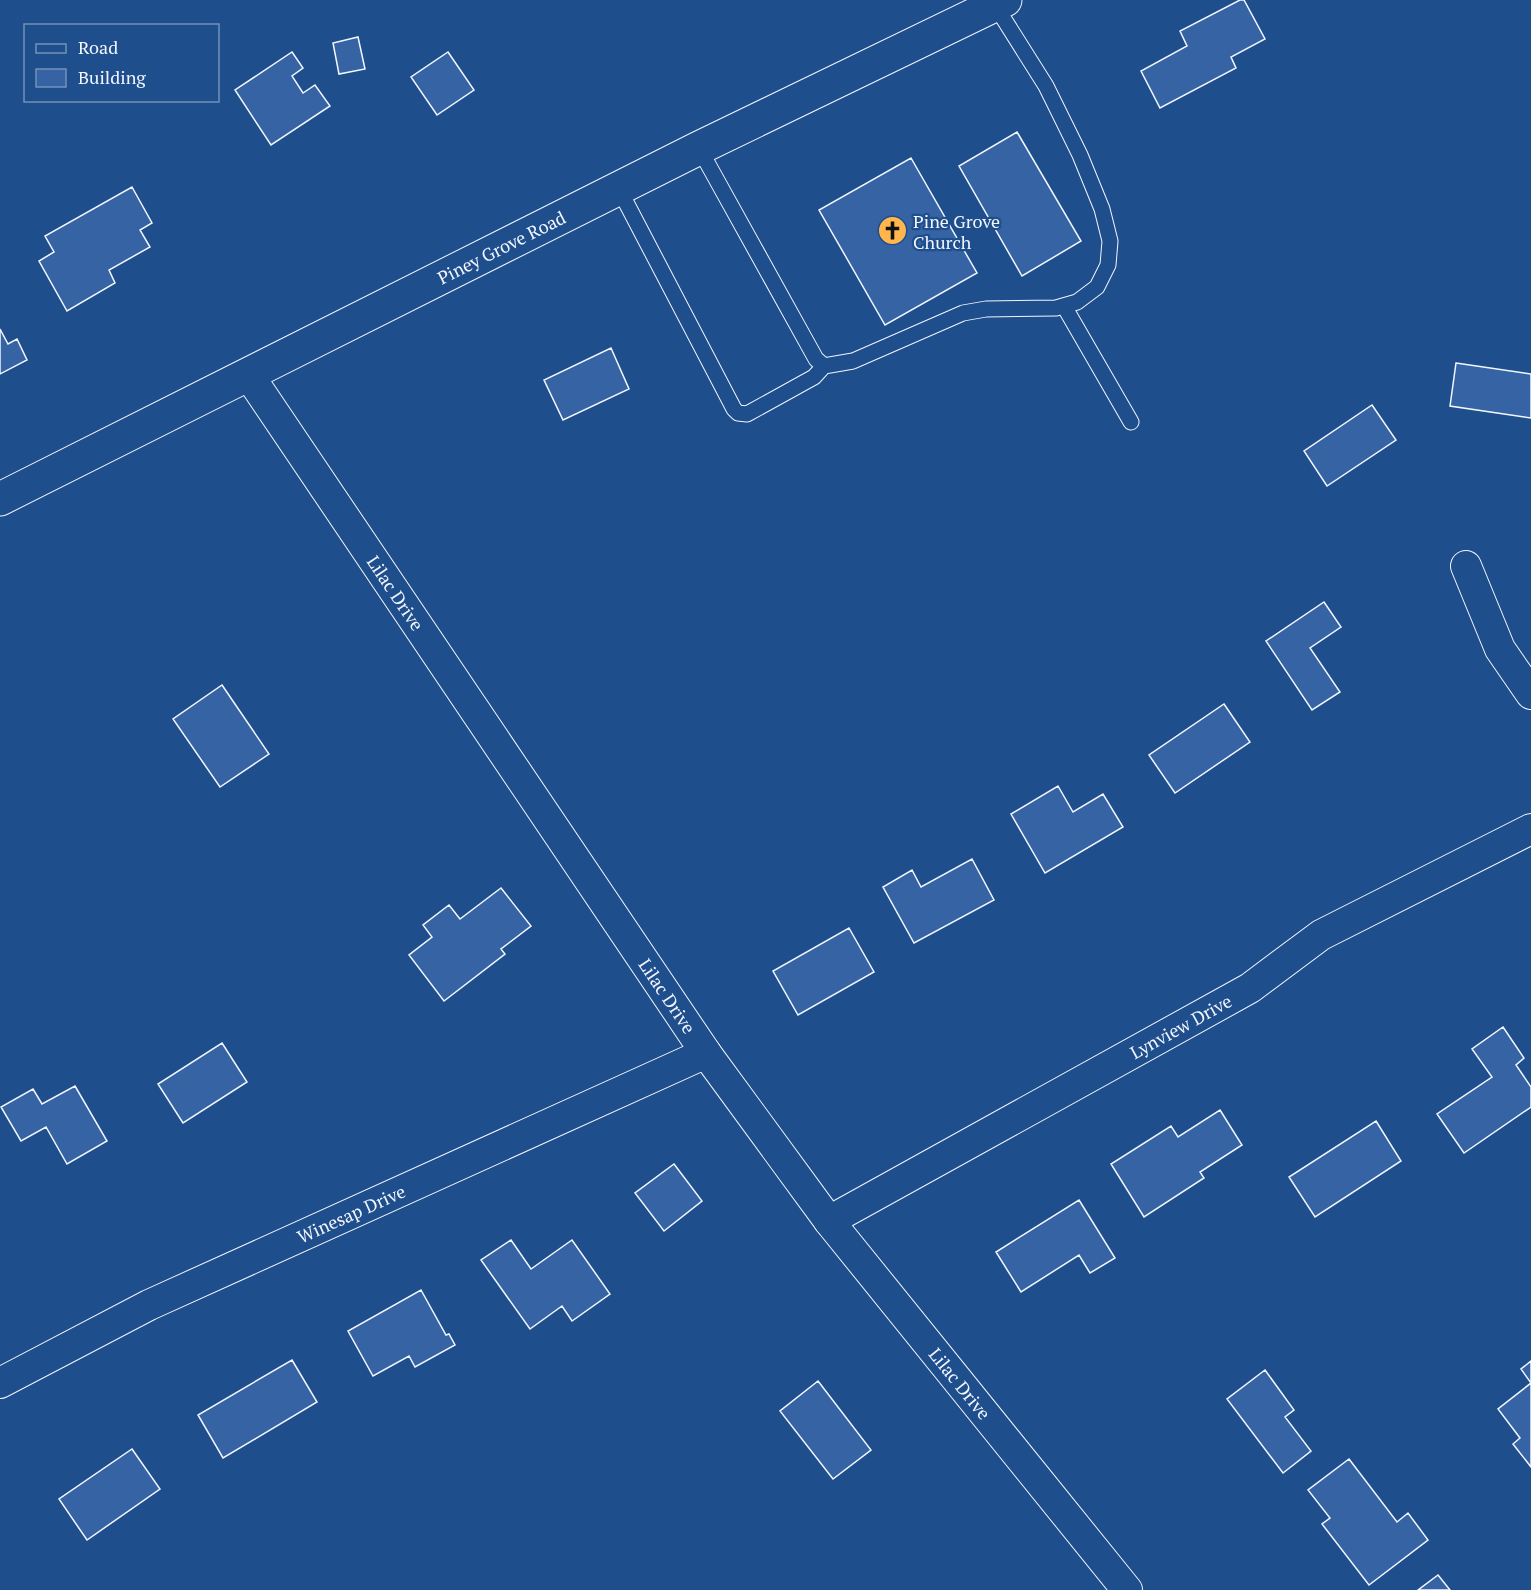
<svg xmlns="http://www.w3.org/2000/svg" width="1531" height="1590" font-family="'PT Serif',serif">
	<rect width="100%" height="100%" fill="#1f4e8c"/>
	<!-- building -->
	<path fill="#3563a3" stroke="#f2f6ff" stroke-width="1.5" d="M1240,0h4l21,39 -34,18 5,11 -76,40 -19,-37 46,-25 -7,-15z
		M358,37l7,32 -26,5 -6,-31z
		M292,52l11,16 -11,8 11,17 12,-8 15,21 -59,39 -36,-55z
		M448,52l26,38 -37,25 -26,-38z
		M1017,132l64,109 -59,35 -63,-110z
		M911,158l66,115 -92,52 -66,-115z
		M132,187l20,36 -12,7 10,17 -41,23 6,13 -48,28 -28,-50 15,-9 -9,-16z
		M0,329l8,15 9,-5 10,21 -27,14z
		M611,348l18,41 -66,31 -19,-40z
		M1456,363l75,11v44l-81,-12z
		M1372,405l24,35 -69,46 -23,-35z
		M1324,602l17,25 -31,21 30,44 -28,18 -46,-69z
		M222,685l47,69 -49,33 -47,-68z
		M1224,704l26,38 -75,51 -26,-38z
		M1058,786l15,26 30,-18 20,33 -78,46 -34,-59z
		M972,859l22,41 -80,43 -31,-56 29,-17 9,17z
		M501,888l30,38 -30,23 4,5 -61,47 -35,-46 23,-18 -9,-12 26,-20 11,14z
		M849,928l25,44 -76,43 -25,-44z
		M1503,1027l21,31 -8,7 15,22v20l-67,46 -27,-39 55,-37 -20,-28z
		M222,1043l25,39 -64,41 -25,-39z
		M75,1086l32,55 -40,23 -21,-37 -25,14 -20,-34 32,-18 9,15z
		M1220,1110l22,35 -42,27 4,6 -60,39 -33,-53 60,-38 7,11z
		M1376,1121l25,40 -86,56 -26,-40z
		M674,1164l28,37 -38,30 -29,-38z
		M1079,1200l36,58 -25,15 -11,-18 -58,37 -25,-40z
		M511,1240l20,29 41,-29 38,54 -38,27 -10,-15 -32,23 -49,-69z
		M421,1290l25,45 3,-1 6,11 -40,22 -6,-11 -36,20 -25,-45z
		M292,1360l25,42 -94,56 -25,-43z
		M1531,1361v22l-10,-14z
		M1265,1370l29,40 -9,7 26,34 -28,22 -56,-74z
		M818,1381l53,69 -38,29 -53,-68z
		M1531,1383v84l-18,-23 7,-6 -22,-29z
		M132,1449l28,40 -73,51 -28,-41z
		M1349,1459l48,63 11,-9 20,27 -59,45 -47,-61 8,-6 -22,-28z
		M1438,1575l12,15h-32z"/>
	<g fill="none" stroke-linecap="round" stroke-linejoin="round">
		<defs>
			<path id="lane" d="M699,148l117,211 8,7 29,-5 110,-48 23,-4 70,-1 21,-6 20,-15 11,-22 2,-24 -8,-32 -22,-54 -34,-69 -51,-81
				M619,189l115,220 4,4 9,1 67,-37 10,-11
				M1064,306l67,116"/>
			<g id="street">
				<path id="s1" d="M248,374l458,679 123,168 298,369"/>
				<path d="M1466,566l34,83 31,45"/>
				<path id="s2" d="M829,1221l421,-233 71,-53 210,-106"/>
				<path id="s3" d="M0,1383l149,-78 557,-252"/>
			</g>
			<g id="secondary">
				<path id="s4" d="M0,499l699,-351 306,-148"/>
			</g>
		</defs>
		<!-- lane casing -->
		<use href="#lane" stroke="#f2f6ff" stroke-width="17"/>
		<!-- street casing -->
		<use href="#street" stroke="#f2f6ff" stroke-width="32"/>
		<!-- secondary casing -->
		<use href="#secondary" stroke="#f2f6ff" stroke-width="35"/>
		<!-- lane -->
		<use href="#lane" stroke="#1f4e8c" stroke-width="15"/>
		<!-- street -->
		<use href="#street" stroke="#1f4e8c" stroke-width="30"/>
		<!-- secondary -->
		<use href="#secondary" stroke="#1f4e8c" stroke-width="33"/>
	</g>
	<!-- icons -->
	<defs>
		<symbol id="church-disc" viewBox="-11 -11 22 22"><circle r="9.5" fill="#ffb74d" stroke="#1f4e8c"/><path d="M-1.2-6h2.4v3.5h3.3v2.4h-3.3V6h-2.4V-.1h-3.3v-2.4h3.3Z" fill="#111"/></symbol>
	</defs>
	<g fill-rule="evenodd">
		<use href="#church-disc" x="876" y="214" width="33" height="33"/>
	</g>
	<g text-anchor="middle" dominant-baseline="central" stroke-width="4.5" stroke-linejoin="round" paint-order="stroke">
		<!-- poi labels -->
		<g font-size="18" fill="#f2f6ff" stroke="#1f4e8c" text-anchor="start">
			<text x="913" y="221">Pine Grove<tspan x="913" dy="21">Church</tspan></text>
		</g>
		<!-- street labels -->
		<g font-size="18" fill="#f2f6ff" stroke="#1f4e8c">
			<text stroke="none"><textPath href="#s4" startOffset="561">Piney Grove Road</textPath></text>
			<text stroke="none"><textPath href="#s1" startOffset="264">Lilac Drive</textPath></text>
			<text stroke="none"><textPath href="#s1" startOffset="750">Lilac Drive</textPath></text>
			<text stroke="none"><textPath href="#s2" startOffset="402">Lynview Drive</textPath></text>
			<text stroke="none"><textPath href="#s3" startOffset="390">Winesap Drive</textPath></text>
			<text stroke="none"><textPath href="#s1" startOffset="1236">Lilac Drive</textPath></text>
		</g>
	</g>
	<!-- legend -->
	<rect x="24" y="24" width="195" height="78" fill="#1f4e8c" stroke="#7391ba" stroke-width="1.5"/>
	<rect x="36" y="44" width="30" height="9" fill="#1f4e8c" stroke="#7391ba" stroke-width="1.5"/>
	<text x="78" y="54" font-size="18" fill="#f2f6ff">Road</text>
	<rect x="36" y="69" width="30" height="18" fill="#3563a3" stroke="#7391ba" stroke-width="1.5"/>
	<text x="78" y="84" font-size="18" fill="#f2f6ff">Building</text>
</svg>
